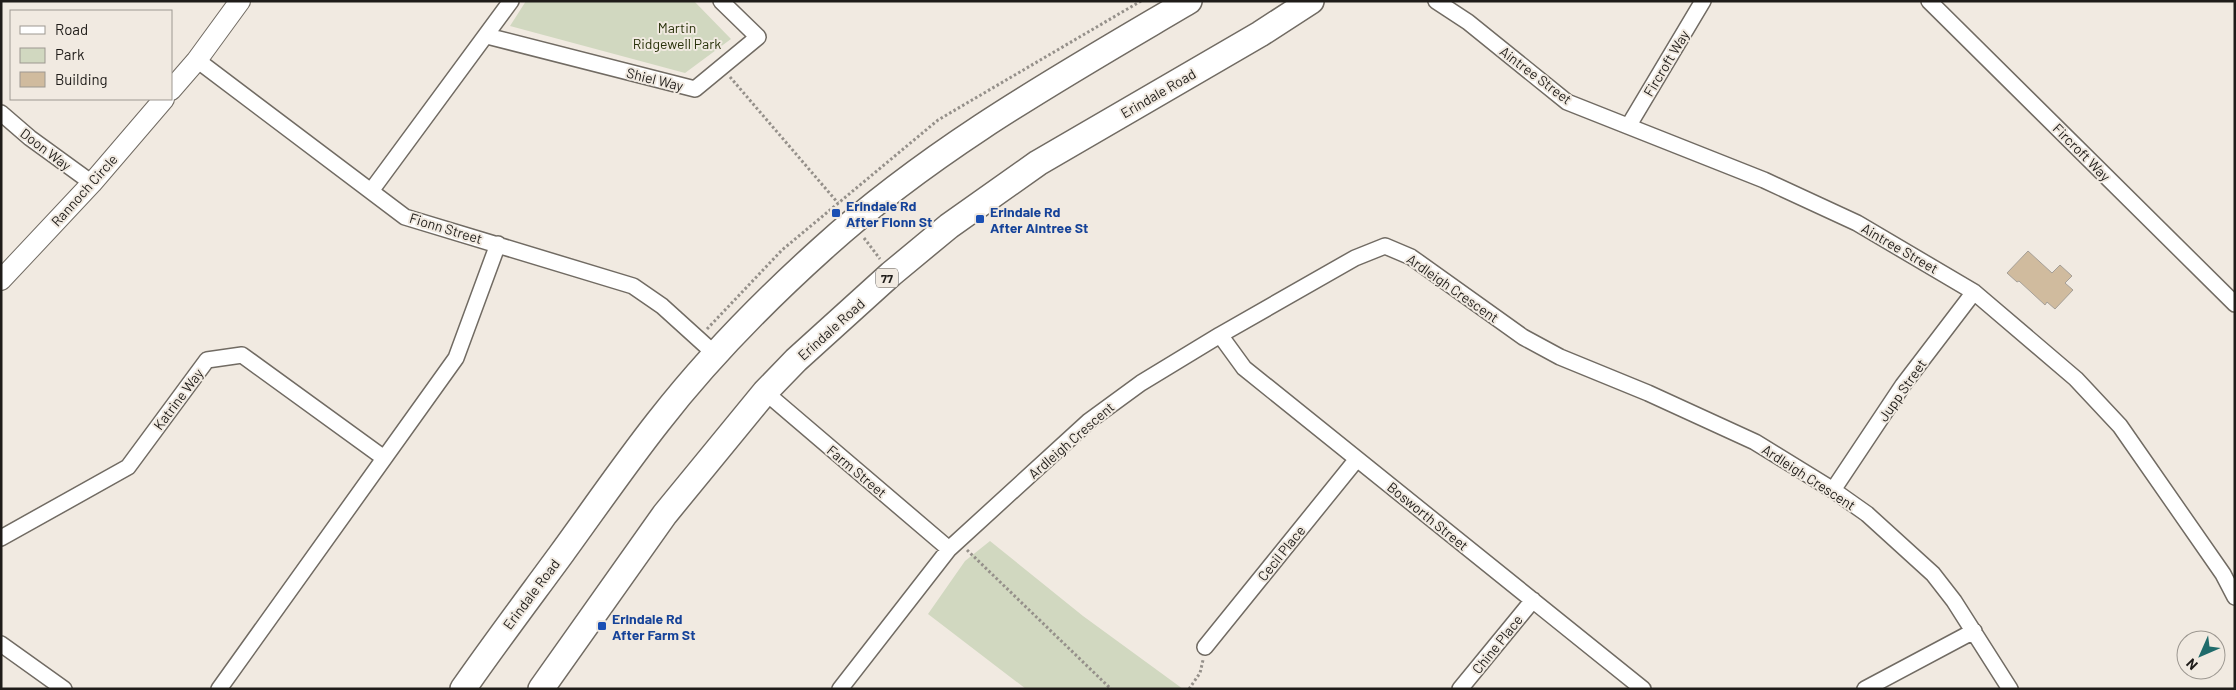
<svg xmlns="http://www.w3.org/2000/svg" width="2236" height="690" font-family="Barlow,sans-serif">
	<rect width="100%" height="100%" fill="#f1eae1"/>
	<!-- green -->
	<path fill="#d1d8c0" d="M526,1h168l37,38 -46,34 -175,-47z
		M990,541l93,75 100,73h-157l-98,-75 37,-53z"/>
	<!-- building -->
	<path fill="#d0bb9e" stroke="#a59f97" d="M2028,251l24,22 8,-8 12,11 -7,7 8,7 -18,19 -8,-7 -2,3 -26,-24 -2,1 -10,-9z"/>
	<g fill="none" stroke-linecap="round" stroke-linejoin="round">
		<defs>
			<path id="minor" d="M1436,1l32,21 99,80 197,78 93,43 117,69 102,87 44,47 103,148 12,23
				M1929,1l306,303
				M487,36l208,53 63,-52 -37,-36
				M197,60l208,157 228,69 29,20 53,48
				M1,113l29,25 62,45
				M1629,125l74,-124
				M371,191l140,-190
				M1220,335l24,33 399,321
				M765,392l184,157
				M1833,490l70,-105 71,-93
				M1,538l127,-71 79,-107 35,-5 142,103
				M1,644l63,45
				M1205,647l152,-188
				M219,689l237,-331 42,-114
				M840,689l109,-140 140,-128 52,-38 79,-48 135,-77 30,-12 26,11 112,80 37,20 88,36 107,49 78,48 34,24 66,60 21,27 56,88
				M1460,689l73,-89
				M1865,689l109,-58"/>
			<path id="tertiary" d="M171,90l26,-30 43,-59
				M1,280l91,-97 72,-84"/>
			<path id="primary" d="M463,689c32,-46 66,-91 99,-136 32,-44 63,-89 96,-131 49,-63 106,-121 165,-174 110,-100 239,-172 366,-247
				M541,689l124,-175 100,-122 31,-32 95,-86 58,-48 89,-63 222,-129 51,-33"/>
		</defs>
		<!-- minor casing -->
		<use href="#minor" stroke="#716b63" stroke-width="18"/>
		<!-- tertiary casing -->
		<use href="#tertiary" stroke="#716b63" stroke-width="22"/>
		<!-- primary casing -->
		<use href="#primary" stroke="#716b63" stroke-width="28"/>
		<!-- path -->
		<path stroke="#95908a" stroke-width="3" stroke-dasharray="2.5 2.5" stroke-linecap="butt" d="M730,77l108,126
			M864,238l16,21
			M707,329l75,-79 156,-130 203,-119
			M967,550l144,139
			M1189,689l11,-16 3,-13"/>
		<!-- minor -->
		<use href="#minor" stroke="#fff" stroke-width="15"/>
		<!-- tertiary -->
		<use href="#tertiary" stroke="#fff" stroke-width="20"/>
		<!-- primary -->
		<use href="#primary" stroke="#fff" stroke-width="25"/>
	</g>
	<!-- markers -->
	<g fill="#1a4fb4" stroke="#f1eae1" stroke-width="2">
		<rect x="831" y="208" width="10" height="10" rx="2.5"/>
		<rect x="975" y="214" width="10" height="10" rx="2.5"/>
		<rect x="597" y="621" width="10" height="10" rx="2.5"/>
	</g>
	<g text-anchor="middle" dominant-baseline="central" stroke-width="4" stroke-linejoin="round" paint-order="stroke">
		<!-- shield labels -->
		<rect fill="#f1eae1" stroke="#5e5a55" stroke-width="1" x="876" y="268.5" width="22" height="19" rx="4"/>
		<g font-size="12" font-weight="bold" fill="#1f1c19">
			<text x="887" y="278">77</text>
		</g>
		<!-- park labels -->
		<g font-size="14" fill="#29320a" stroke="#f1eae1">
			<text x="677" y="27">Martin<tspan x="677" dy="16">Ridgewell Park</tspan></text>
		</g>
		<!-- street labels -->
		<g font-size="14" fill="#1f1c19" stroke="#f1eae1">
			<text transform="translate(1666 63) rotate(-59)">Fircroft Way</text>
			<text transform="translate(1536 75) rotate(37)">Aintree Street</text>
			<text transform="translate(655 79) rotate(14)">Shiel Way</text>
			<text transform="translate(1158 93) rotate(-30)">Erindale Road</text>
			<text transform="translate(46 149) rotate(37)">Doon Way</text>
			<text transform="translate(2082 152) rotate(45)">Fircroft Way</text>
			<text transform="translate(84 190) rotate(-48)">Rannoch Circle</text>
			<text transform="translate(446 228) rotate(17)">Fionn Street</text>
			<text transform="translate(1900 248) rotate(30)">Aintree Street</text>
			<text transform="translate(1453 288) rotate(35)">Ardleigh Crescent</text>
			<text transform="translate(831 329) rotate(-42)">Erindale Road</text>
			<text transform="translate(1902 390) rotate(-55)">Jupp Street</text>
			<text transform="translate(178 399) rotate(-53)">Katrine Way</text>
			<text transform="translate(1071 440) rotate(-41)">Ardleigh Crescent</text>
			<text transform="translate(857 471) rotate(40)">Farm Street</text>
			<text transform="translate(1809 477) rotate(33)">Ardleigh Crescent</text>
			<text transform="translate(1428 516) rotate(39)">Bosworth Street</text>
			<text transform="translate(1281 553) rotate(-51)">Cecil Place</text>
			<text transform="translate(531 594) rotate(-53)">Erindale Road</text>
			<text transform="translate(1497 644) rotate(-51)">Chine Place</text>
		</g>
		<!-- transit labels -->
		<g font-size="14" font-weight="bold" fill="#164399" stroke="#f1eae1" text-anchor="start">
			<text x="846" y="205">Erindale Rd<tspan x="846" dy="16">After Fionn St</tspan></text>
			<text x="990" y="211">Erindale Rd<tspan x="990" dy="16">After Aintree St</tspan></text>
			<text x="612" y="618">Erindale Rd<tspan x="612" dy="16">After Farm St</tspan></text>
		</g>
	</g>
	<!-- border -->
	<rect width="2236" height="690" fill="none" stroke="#1f1c19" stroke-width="5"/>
	<!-- legend -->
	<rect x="10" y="10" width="162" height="90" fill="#f1eae1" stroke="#9d9891"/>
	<rect x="20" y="26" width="25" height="8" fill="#ffffff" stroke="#9d9891"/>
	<text x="55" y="35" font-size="15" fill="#1f1c19">Road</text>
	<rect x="20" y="48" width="25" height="15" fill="#d1d8c0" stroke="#9d9891"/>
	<text x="55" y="60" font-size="15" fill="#1f1c19">Park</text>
	<rect x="20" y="72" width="25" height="15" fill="#d0bb9e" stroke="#9d9891"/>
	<text x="55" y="85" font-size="15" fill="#1f1c19">Building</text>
	<!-- north arrow -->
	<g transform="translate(2201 655) rotate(225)"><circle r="24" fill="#f1eae1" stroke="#9d9891"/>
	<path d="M0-4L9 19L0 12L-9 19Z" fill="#1f6b6b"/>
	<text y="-8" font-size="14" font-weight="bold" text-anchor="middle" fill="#1f1c19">N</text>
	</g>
</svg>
